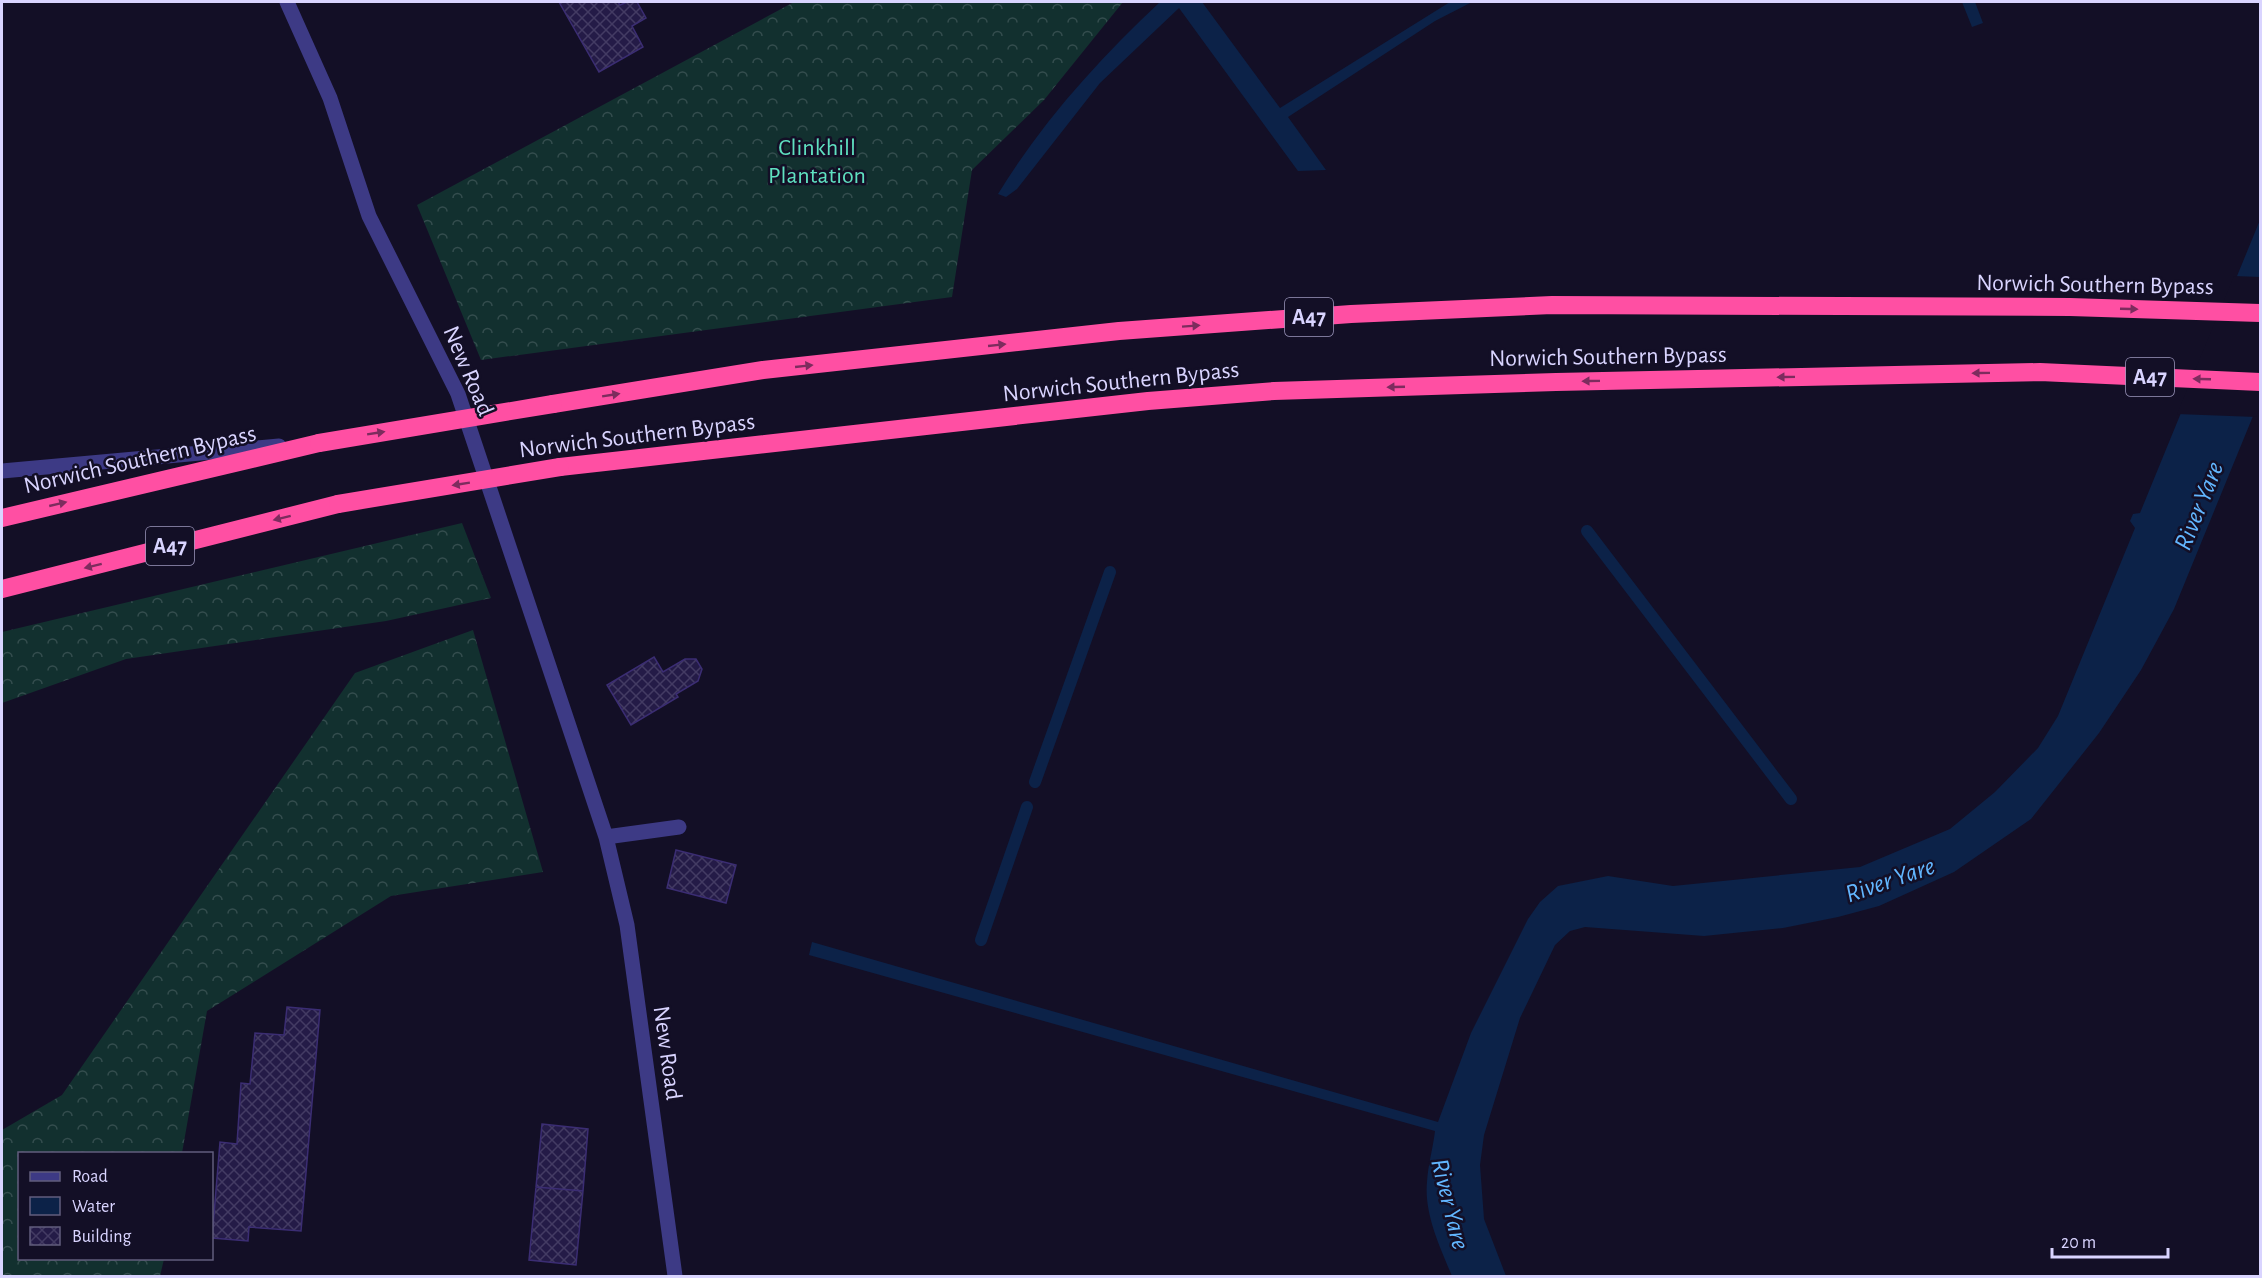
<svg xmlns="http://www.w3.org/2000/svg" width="2262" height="1278" font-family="'Alegreya Sans',sans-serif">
	<defs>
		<pattern id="forest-crowns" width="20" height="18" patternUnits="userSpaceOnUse" patternTransform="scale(1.5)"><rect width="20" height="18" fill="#12302f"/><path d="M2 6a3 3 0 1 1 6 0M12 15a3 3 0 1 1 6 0" fill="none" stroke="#344d4e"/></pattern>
		<pattern id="building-cross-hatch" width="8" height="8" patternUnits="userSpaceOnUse" patternTransform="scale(1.5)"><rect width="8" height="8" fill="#241b47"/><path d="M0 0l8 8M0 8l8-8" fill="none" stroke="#433b63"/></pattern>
	</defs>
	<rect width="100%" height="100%" fill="#130f26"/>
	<!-- forest -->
	<path fill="url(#forest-crowns)" d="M794,2h329l-79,98 -72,70 -20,127 -471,63 -64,-155z
		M462,523l29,75 -105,23 -260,38 -124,44v-71z
		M473,630l70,242 -152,24 -184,115 -25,142 -162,1v104l144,1 -4,17h-158v-146l60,-35 293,-422z"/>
	<!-- water -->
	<path fill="#0c2248" d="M1160,2h42l78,106 170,-106h22l-37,19 -147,96 38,53 -28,1 -119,-163 -79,75 -83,106 -11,8 -8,-3c44,-72 101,-135 162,-192z
		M1962,2h13l8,21 -11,4z
		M2260,220v179l-86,210 -33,61 -42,63 -68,86 -77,53 -75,34 -41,11 -55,11 -79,8 -119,-9 -15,4 -15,14 -35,73 -36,117 -4,30 4,54 22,57h-54c-12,-29 -28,-62 -25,-94 1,-17 6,-34 8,-51l-626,-176 3,-13 626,180 33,-89 57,-114 12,-17 18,-16 50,-10 65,10 187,-19 90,-38 45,-37 43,-44 20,-32 77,-188 -5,-7 3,-7 7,-1z"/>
	<!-- pier -->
	<path fill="#130f26" d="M2234,276l26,1v130l-4,10 -79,-3z"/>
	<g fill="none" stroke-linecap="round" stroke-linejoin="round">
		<!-- stream -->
		<path stroke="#0c2248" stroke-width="12" d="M1587,531l204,268
			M1035,782l75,-210
			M981,940l46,-133"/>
	</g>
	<!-- building -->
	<path fill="url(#building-cross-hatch)" stroke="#3b2d73" stroke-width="1.5" d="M559,2h59l2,3 7,-3h10l9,16 -14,8 11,21 -44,25z
		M654,657l9,15 22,-13h11l6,10 -4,12 -22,13 2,3 -47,28 -24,-40z
		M676,850l60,15 -10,38 -59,-15z
		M287,1007l33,3 -19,221 -52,-4 -1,14 -36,-3 8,-96 17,2 4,-61 9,1 5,-51 29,2z
		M542,1124l46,5 -5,62 -47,-4z
		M536,1187l47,4 -7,74 -47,-5z"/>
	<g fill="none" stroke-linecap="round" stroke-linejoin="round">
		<!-- minor -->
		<path stroke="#3d3a85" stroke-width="15" d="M287,2l43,96 39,118 89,178 148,443 21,88 48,351
			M2,471l277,-25
			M606,837l73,-10"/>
		<!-- highway -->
		<path stroke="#ff4fa3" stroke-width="18" d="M553,404l210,-34 356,-39 232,-17 201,-9 518,2 190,6
			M560,467l588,-66 126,-10 282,-9 484,-10 220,10
			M2,518l317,-75
			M2,589l336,-85"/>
		<!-- highway-bridge -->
		<path stroke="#ff4fa3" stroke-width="18" d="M319,443l234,-39
			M338,504l222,-37"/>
	</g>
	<!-- one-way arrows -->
	<defs><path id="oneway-solid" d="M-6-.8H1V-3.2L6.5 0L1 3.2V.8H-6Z" transform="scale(1.5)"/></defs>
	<g fill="#7d2c5e">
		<use href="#oneway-solid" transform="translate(2129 309) rotate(2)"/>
		<use href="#oneway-solid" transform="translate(1191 326) rotate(-4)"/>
		<use href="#oneway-solid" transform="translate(997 345) rotate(-6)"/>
		<use href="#oneway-solid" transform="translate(804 366) rotate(-6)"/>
		<use href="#oneway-solid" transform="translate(1981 373) rotate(179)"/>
		<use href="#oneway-solid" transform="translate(1786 377) rotate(179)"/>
		<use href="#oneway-solid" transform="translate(2202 379) rotate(-178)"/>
		<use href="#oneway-solid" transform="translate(1591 381) rotate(179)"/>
		<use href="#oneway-solid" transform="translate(1396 387) rotate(178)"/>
		<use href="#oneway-solid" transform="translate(611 395) rotate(-9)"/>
		<use href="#oneway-solid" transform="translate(376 433) rotate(-9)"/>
		<use href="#oneway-solid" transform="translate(461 484) rotate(171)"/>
		<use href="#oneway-solid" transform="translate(58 504) rotate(-13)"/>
		<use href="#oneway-solid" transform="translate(282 518) rotate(166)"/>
		<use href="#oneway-solid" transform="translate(93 566) rotate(166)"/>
	</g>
	<g text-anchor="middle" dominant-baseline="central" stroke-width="5" stroke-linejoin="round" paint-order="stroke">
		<!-- shield labels -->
		<g fill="#130f26" stroke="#9e99be" stroke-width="1.5">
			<rect x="1285" y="298" width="48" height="38" rx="4.5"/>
			<rect x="2126" y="358" width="48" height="38" rx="4.5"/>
			<rect x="146" y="527" width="48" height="38" rx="4.5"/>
		</g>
		<g font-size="22" font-weight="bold" fill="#d9d4ff">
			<text x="1309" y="317">A47</text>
			<text x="2150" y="377">A47</text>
			<text x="170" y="546">A47</text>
		</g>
		<!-- park labels -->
		<g font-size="24" fill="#5fe0c0" stroke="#130f26">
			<text x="817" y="148">Clinkhill<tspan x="817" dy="28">Plantation</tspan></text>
		</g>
		<!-- street labels -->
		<g font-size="24" fill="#d9d4ff" stroke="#130f26">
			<text transform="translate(2095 285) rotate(1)">Norwich Southern Bypass</text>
			<text transform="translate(1608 357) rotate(-1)">Norwich Southern Bypass</text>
			<text transform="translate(468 371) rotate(67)">New Road</text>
			<text transform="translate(1121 382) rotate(-6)">Norwich Southern Bypass</text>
			<text transform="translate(637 436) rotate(-7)">Norwich Southern Bypass</text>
			<text transform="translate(140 460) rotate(-13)">Norwich Southern Bypass</text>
			<text transform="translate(667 1053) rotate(82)">New Road</text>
		</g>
		<!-- water labels -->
		<g font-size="26" font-style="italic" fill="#62b6ff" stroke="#130f26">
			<text transform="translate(2199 506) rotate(-68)">River Yare</text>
			<text transform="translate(1890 880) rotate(-19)">River Yare</text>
			<text transform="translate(1450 1204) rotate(76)">River Yare</text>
		</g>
	</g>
	<!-- border -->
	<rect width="2262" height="1278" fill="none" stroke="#d9d4ff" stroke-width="6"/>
	<!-- legend -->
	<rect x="18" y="1152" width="195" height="108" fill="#130f26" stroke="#625e7d" stroke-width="1.5"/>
	<rect x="30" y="1172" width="30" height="9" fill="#3d3a85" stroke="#625e7d" stroke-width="1.5"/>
	<text x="72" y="1182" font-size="18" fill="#d9d4ff">Road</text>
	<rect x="30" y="1197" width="30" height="18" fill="#0c2248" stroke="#625e7d" stroke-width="1.5"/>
	<text x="72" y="1212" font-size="18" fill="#d9d4ff">Water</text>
	<rect x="30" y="1227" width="30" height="18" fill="url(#building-cross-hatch)" stroke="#625e7d" stroke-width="1.5"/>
	<text x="72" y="1242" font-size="18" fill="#d9d4ff">Building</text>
	<!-- scale -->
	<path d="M2052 1248v9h116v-9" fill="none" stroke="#d9d4ff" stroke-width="3"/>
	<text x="2061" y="1248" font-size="18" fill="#d9d4ff" stroke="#130f26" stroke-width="4.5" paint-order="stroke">20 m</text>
</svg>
